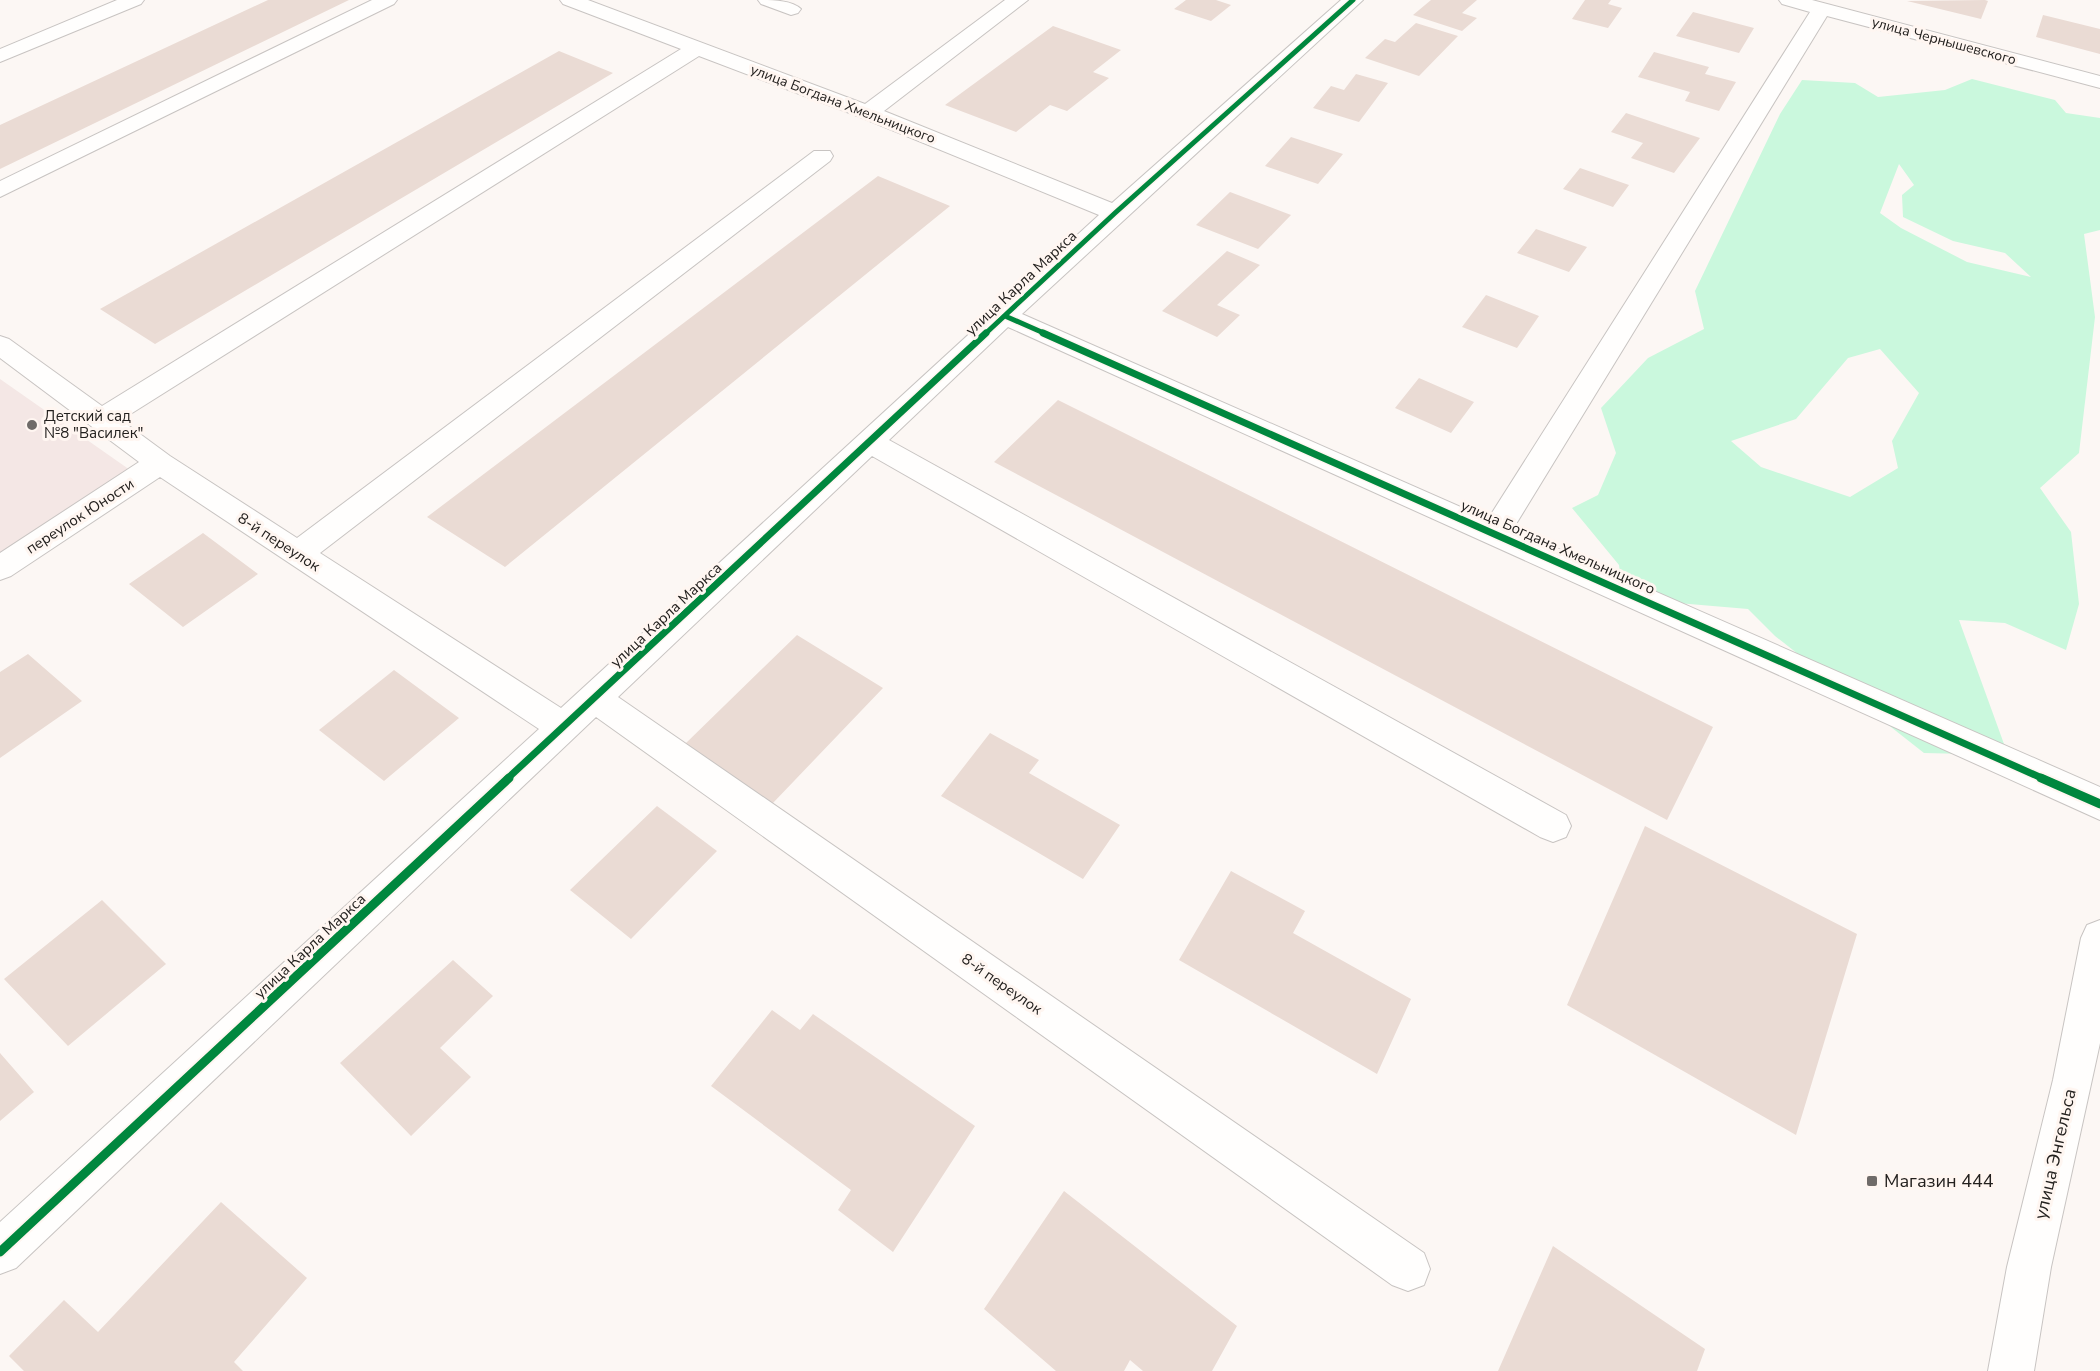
<svg xmlns="http://www.w3.org/2000/svg" width="2100" height="1371" font-family="'Nunito Sans',sans-serif">
	<rect width="100%" height="100%" fill="#fcf7f4"/>
	<!-- education -->
	<path fill="#f4e7e5" d="M0,379l130,91 -130,84z"/>
	<!-- green -->
	<path fill="#caf8dd" fill-rule="evenodd" d="M1972,79l83,21 11,13 34,5v112l-16,4 11,83 -16,136 -39,35 31,44 8,72 -13,46 -61,-27 -46,-3 49,135 -84,-2 -149,-117 -27,-27 -94,-8 -33,-17 -2,-19 -47,-57 26,-13 18,-42 -15,-45 47,-50 56,-29 -9,-38 85,-177 22,-34 53,3 23,14 67,-7zM1899,164l15,21 -12,10 1,22 50,24 52,12 26,24 -64,-15 -66,-34 -21,-15zM1880,349l39,44 -27,48 6,27 -48,29 -89,-30 -30,-26 65,-22 52,-61z"/>
	<!-- building -->
	<path fill="#eadbd4" d="M268,0h81l-349,169v-44z
		M1186,0h30l15,5 -20,16 -37,-12z
		M1431,0h46l-15,13 15,5 -15,13 -49,-16z
		M1585,0h26l-3,4 14,4 -14,20 -36,-9z
		M1985,0l3,1 -7,18 -74,-18z
		M1693,12l61,16 -15,25 -63,-17z
		M2043,15l57,14v25l-64,-17z
		M1416,23l42,13 -39,40 -54,-18 20,-19 10,3z
		M1053,26l68,24 -28,22 16,6 -42,33 -17,-6 -34,27 -71,-27z
		M559,51l54,22 -458,271 -55,-35z
		M1654,52l55,15 -4,7 31,8 -17,29 -34,-10 5,-9 -52,-15z
		M1356,74l32,9 -29,39 -46,-14 18,-22 13,4z
		M1626,113l74,25 -26,35 -43,-15 12,-15 -32,-11z
		M1291,137l52,17 -25,30 -53,-18z
		M1580,168l49,17 -16,22 -50,-18z
		M878,176l72,30 -445,361 -78,-50z
		M1230,192l61,23 -33,34 -62,-24z
		M1536,229l51,18 -18,25 -52,-19z
		M1227,251l33,14 -43,40 23,10 -23,22 -55,-26z
		M1486,295l53,21 -22,32 -55,-21z
		M1419,378l55,24 -23,31 -56,-25z
		M1058,400l655,327 -46,93 -673,-358z
		M203,533l55,41 -75,53 -54,-43z
		M797,635l86,53 -111,116 -87,-60z
		M28,654l54,47 -82,57v-86z
		M394,670l65,48 -75,63 -65,-51z
		M990,733l49,27 -10,13 91,52 -37,54 -142,-83z
		M657,806l60,45 -86,88 -61,-49z
		M1645,826l212,108 -61,201 -229,-130z
		M1231,871l74,40 -12,22 118,66 -34,75 -198,-114z
		M102,900l64,64 -98,82 -64,-67z
		M453,960l40,36 -53,52 31,29 -60,59 -71,-73z
		M772,1010l28,20 13,-16 162,112 -82,126 -55,-42 13,-20 -140,-104z
		M0,1053l34,39 -34,29z
		M1064,1191l173,135 -25,45h-69l-13,-11 -6,11h-68l-72,-62z
		M221,1202l86,76 -73,84 9,9h-219l-15,-15 55,-56 34,32z
		M1553,1246l152,103 -8,22h-199z"/>
	<g fill="none" stroke-linecap="round" stroke-linejoin="round">
		<defs>
			<path id="minor" d="M117,0h27l-3,4 -141,58v-13z
				M372,0h25l-3,4 -394,193v-16z
				M560,0h28l277,104 140,-104h23l-144,111 228,92 229,-203h22l-341,314 466,205 322,-507 -28,-8 -3,-4h33l288,76v12l-273,-72 -314,513 587,258v33l-1092,-493 -119,113 677,375 5,11 -5,11 -13,5 -13,-5 -668,-381 -254,241 806,556 6,16 -6,16 -16,6 -16,-6 -796,-568 -580,551 -16,6v-52l539,-493 -379,-252 -149,99 -11,4v-27l139,-91 -139,-104v-22l9,3 93,67 579,-357 -118,-45zM699,56l161,61 239,98 -538,493 -241,-155 510,-392 3,-5 -3,-5h-16l-517,387 -127,-82 -49,-36z
				M758,0c14,0 34,0 43,9l-3,4 -7,2 -30,-11z
				M2100,920v123l-49,224 -17,104h-46l19,-104 46,-187 28,-142 6,-13z"/>
		</defs>
		<!-- minor casing -->
		<use href="#minor" stroke="#c8c4c2" stroke-width="2"/>
		<!-- minor -->
		<use href="#minor" fill="#fffefd" fill-rule="evenodd"/>
		<defs>
			<path id="cycleway-far2" d="M1005,316l41,18
				M985,334l130,-121 238,-213"/>
			<path id="cycleway-far1" d="M1043,333l1001,446
				M507,779l479,-446"/>
			<path id="cycleway" d="M2041,778l59,26
				M0,1252l509,-474"/>
		</defs>
		<!-- cycleway-far2 casing -->
		<use href="#cycleway-far2" stroke="#fff6f1" stroke-width="8"/>
		<!-- cycleway-far1 casing -->
		<use href="#cycleway-far1" stroke="#fff6f1" stroke-width="10"/>
		<!-- cycleway casing -->
		<use href="#cycleway" stroke="#fff6f1" stroke-width="13"/>
		<!-- cycleway-far2 -->
		<use href="#cycleway-far2" stroke="#00873e" stroke-width="5"/>
		<!-- cycleway-far1 -->
		<use href="#cycleway-far1" stroke="#00873e" stroke-width="7"/>
		<!-- cycleway -->
		<use href="#cycleway" stroke="#00873e" stroke-width="9"/>
	</g>
	<!-- markers -->
	<g fill="#6f6b69" stroke="#fff6f1" stroke-width="2">
		<circle cx="32" cy="425" r="6"/>
		<rect x="1866" y="1175" width="12" height="12" rx="3"/>
	</g>
	<g text-anchor="middle" dominant-baseline="central" stroke-width="6" stroke-linejoin="round" paint-order="stroke">
		<!-- far-street labels -->
		<g font-size="14" fill="#23201e" stroke="#fff6f1">
			<text transform="translate(1944 41) rotate(15)">улица Чернышевского</text>
			<text transform="translate(843 104) rotate(21)">улица Богдана Хмельницкого</text>
		</g>
		<!-- street labels -->
		<g font-size="15" fill="#23201e" stroke="#fff6f1">
			<text transform="translate(1021 283) rotate(-43)">улица Карла Маркса</text>
			<text transform="translate(80 516) rotate(-33)">переулок Юности</text>
			<text transform="translate(279 542) rotate(33)">8-й переулок</text>
			<text transform="translate(1558 547) rotate(24)">улица Богдана Хмельницкого</text>
			<text transform="translate(666 615) rotate(-43)">улица Карла Маркса</text>
			<text transform="translate(310 946) rotate(-43)">улица Карла Маркса</text>
			<text transform="translate(1002 984) rotate(35)">8-й переулок</text>
		</g>
		<!-- poi labels -->
		<g font-size="15" fill="#23201e" stroke="#fff6f1" text-anchor="start">
			<text x="44" y="416">Детский сад<tspan x="44" dy="17">№8 "Василек"</tspan></text>
		</g>
		<!-- near-street labels -->
		<g font-size="18" fill="#23201e" stroke="#fff6f1">
			<text transform="translate(2055 1154) rotate(-77)">улица Энгельса</text>
		</g>
		<!-- near-poi labels -->
		<g font-size="18" fill="#23201e" stroke="#fff6f1" text-anchor="start">
			<text x="1884" y="1181">Магазин 444</text>
		</g>
	</g>
</svg>
